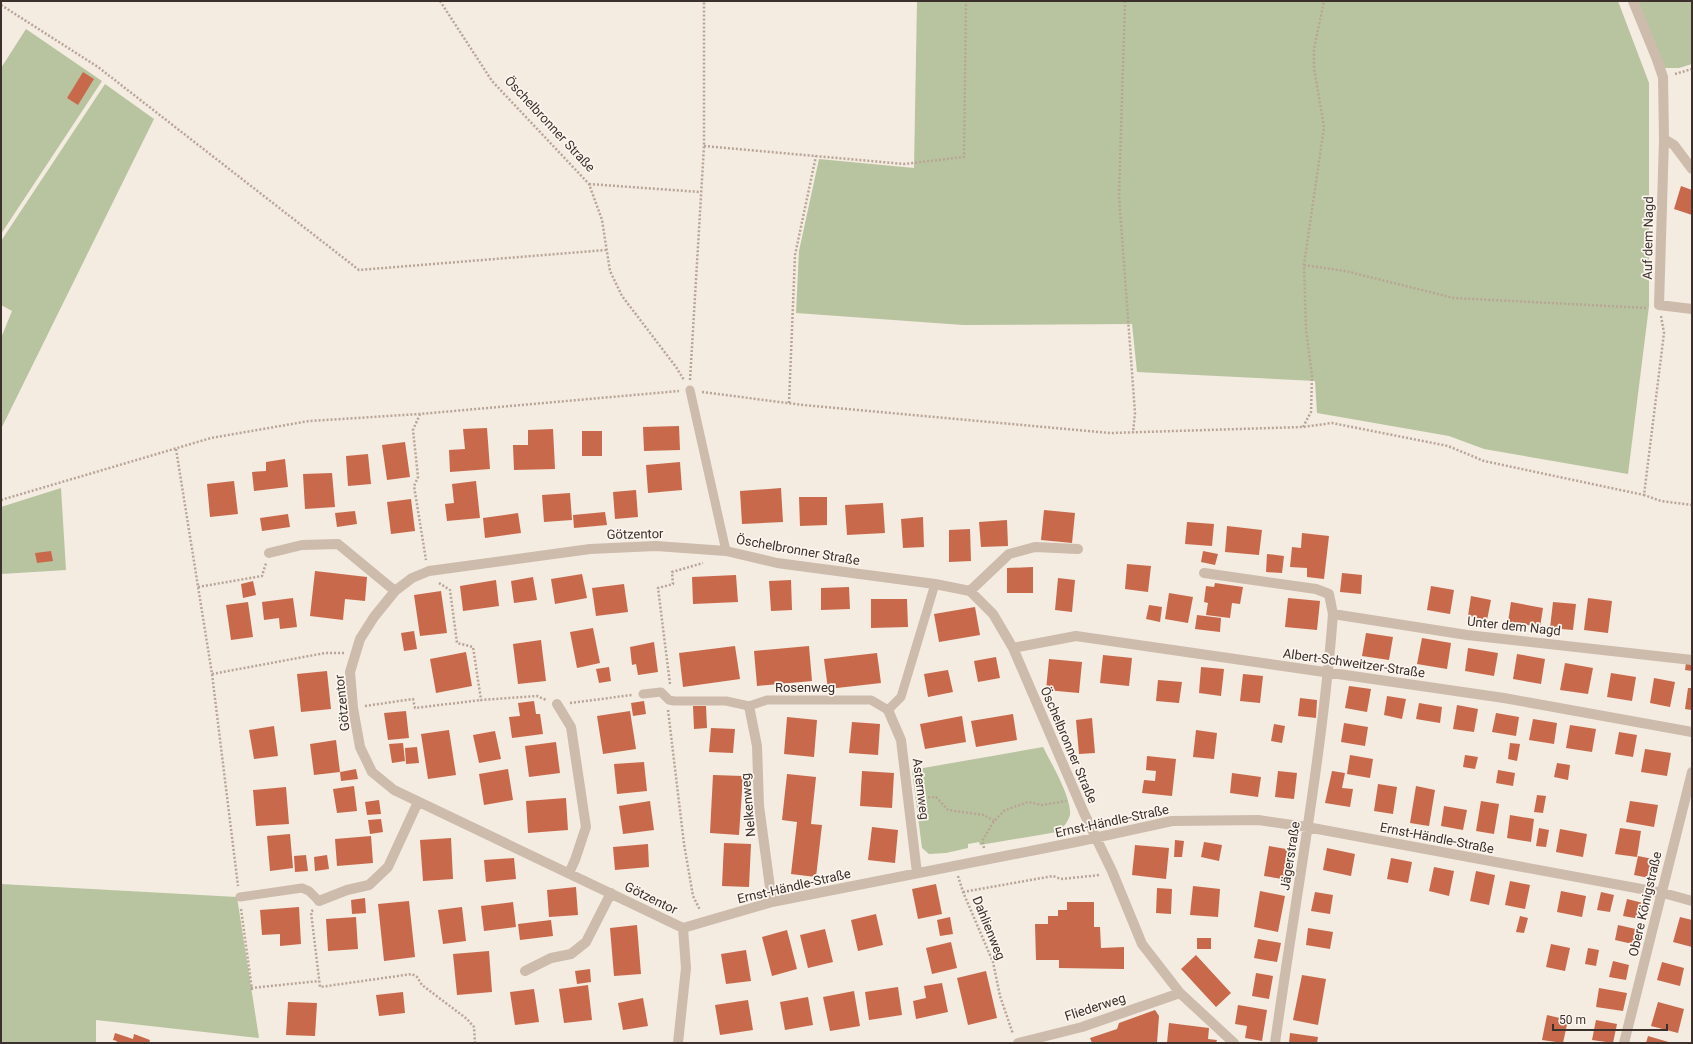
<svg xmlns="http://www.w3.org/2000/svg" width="1693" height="1044" font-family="Roboto,sans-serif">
	<rect width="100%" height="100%" fill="#f4ebe1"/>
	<!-- green -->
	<path fill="#b8c4a0" d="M917,1h701l31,82v223l-21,168 -144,-25 -35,-13 -132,-23 -2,-32 -178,-9 -5,-48 -169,1 -167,-12 3,-62 20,-92 95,9z
		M1638,1h54v63l-13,4h-14z
		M26,29l76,52 -101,153v-166z
		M105,84l49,35 -153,310v-91l11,-27 -11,-6v-64z
		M61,488l5,82 -65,4v-67z
		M1043,747c8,16 29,51 27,68 -2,7 -7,13 -13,17l-77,13 -1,-3 -11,2v4l-22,5 -17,1 -7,-6 -10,-78z
		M1,884l236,13 22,141 -163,-18v23h-95z"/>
	<!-- building -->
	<path fill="#c8694b" d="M83,72l11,7 -16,26 -11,-7z
		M1681,186l11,4v25l-18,-6z
		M679,426l1,24 -36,1 -1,-24z
		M487,428l3,41 -40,3 -1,-22 16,-1 -2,-20z
		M553,429l2,40 -41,1 -1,-25h15v-15z
		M582,431h20v25h-20z
		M405,442l5,35 -23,3 -5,-35z
		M368,454l3,30 -23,2 -2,-30z
		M285,459l3,28 -34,4 -2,-19 14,-1v-9z
		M680,462l2,28 -34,3 -2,-28z
		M332,473l3,34 -30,2 -2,-35z
		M234,481l4,33 -28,3 -3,-33z
		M476,481l4,37 -33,3 -2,-17 9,-1 -2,-19z
		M781,488l2,34 -41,2 -2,-33z
		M636,490l2,27 -23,2 -2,-27z
		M570,493l2,27 -28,2 -2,-27z
		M799,497h28v28l-27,1z
		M411,499l4,32 -24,3 -4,-32z
		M883,503l2,30 -38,2 -2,-30z
		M1044,510l31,3 -3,30 -31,-3z
		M355,511l2,13 -20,3 -2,-14z
		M605,512l2,13 -33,3 -1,-13z
		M518,513l3,20 -36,5 -2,-20z
		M288,514l2,13 -28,4 -2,-13z
		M923,517l1,30 -21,1 -2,-29z
		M1007,520l1,26 -27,1 -2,-25z
		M1187,522l27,2 -2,22 -27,-2z
		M1227,526l35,4 -3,25 -34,-3z
		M970,529l1,32 -22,1v-32z
		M1302,533l27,3 -5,43 -17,-2v-9l-17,-1 2,-20 9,1z
		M51,551l2,10 -16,2 -2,-10z
		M1203,551l15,3 -3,11 -14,-3z
		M1267,554l17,2 -2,17 -16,-1z
		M1127,564l24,2 -3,26 -23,-3z
		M1033,567v26h-26v-25z
		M315,571l52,6 -2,24 -20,-2 -2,21 -33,-4z
		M1342,573l20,2 -1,19 -21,-2z
		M582,574l5,24 -32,6 -4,-25z
		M736,575l2,27 -45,2 -1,-27z
		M533,577l4,23 -23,3 -3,-22z
		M1058,578l17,2 -3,32 -17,-2z
		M496,580l3,26 -36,5 -3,-25z
		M791,580l1,30 -21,1 -2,-30z
		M253,581l3,14 -13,3 -2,-14z
		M1215,583l28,4 -3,17 -8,-1 -2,15 -24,-3 2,-12 -4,-1 2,-16 8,1z
		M624,584l4,28 -32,4 -4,-28z
		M1431,586l23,4 -4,24 -23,-4z
		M849,587l1,22 -29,1v-22z
		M441,591l6,42 -27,3 -6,-41z
		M1169,593l24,4 -5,26 -23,-4z
		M1471,596l20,4 -4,20 -19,-4z
		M293,598l4,29 -17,2 -1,-11 -15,2 -2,-18z
		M1288,598l32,3 -3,29 -32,-3z
		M1588,598l24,3 -4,32 -24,-3z
		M871,599h36l1,28 -37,1z
		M248,602l5,35 -22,3 -5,-35z
		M1511,602l32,6 -3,19 -32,-5z
		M1553,602l23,2 -3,26 -23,-2z
		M1149,605l13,2 -2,15 -14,-3z
		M975,607l5,28 -41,7 -5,-28z
		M1197,615l24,3 -1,14 -25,-3z
		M593,628l7,35 -23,5 -7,-36z
		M414,631l3,18 -13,2 -3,-18z
		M1366,633l27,4 -4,23 -27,-4z
		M1422,638l29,5 -4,26 -30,-5z
		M541,640l5,41 -28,3 -5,-40z
		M654,642l4,30 -20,3 -2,-11 -4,1 -2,-18z
		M735,646l5,33 -57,8 -4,-34z
		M809,646l3,35 -55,5 -3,-35z
		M1468,648l30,5 -4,23 -29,-5z
		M466,652l6,34 -36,7 -6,-34z
		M877,653l4,30 -53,6 -4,-30z
		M1517,654l28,5 -4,25 -28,-5z
		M1103,655l29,3 -3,28 -29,-3z
		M996,657l4,21 -22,4 -4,-21z
		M1049,659l33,3 -3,31 -33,-3z
		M1565,663l28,5 -5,26 -28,-4z
		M1686,663l6,1v7l-7,-1z
		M609,667l2,14 -12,2 -3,-14z
		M1201,667l23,2 -3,27 -22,-3z
		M948,670l5,22 -25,5 -4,-23z
		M327,671l4,38 -30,3 -4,-38z
		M1611,673l25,4 -4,24 -25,-4z
		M1243,674l20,2 -3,27 -20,-2z
		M1654,678l21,4 -5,25 -20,-4z
		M1158,680l24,2 -3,21 -23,-2z
		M1349,686l22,3 -4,23 -22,-4z
		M1688,688h4v22l-7,-1z
		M1387,696l19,3 -4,20 -18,-4z
		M1300,698l17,2 -1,18 -18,-2z
		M534,701l2,13h4l3,20 -31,4 -3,-21 11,-1 -2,-13z
		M644,701l2,13 -13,2 -2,-13z
		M1419,703l23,4 -2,16 -24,-4z
		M1457,705l21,4 -4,23 -21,-3z
		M693,706h13l1,22 -13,1z
		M406,711l3,27 -21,2 -4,-27z
		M630,711l6,38 -33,5 -6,-38z
		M1496,713l23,4 -3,19 -24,-4z
		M1013,714l4,26 -41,7 -5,-26z
		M962,716l4,26 -41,7 -5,-25z
		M787,717l30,3 -3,37 -30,-3z
		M1092,718l3,35 -16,1 -3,-34z
		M1533,719l24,4 -3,21 -25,-4z
		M852,722l28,2 -2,31 -29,-2z
		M1344,723l24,4 -3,19 -24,-4z
		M1274,724l11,2 -3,17 -11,-2z
		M1570,725l26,4 -4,23 -26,-4z
		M274,726l4,30 -24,3 -5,-29z
		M711,728l24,1 -2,24 -24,-1z
		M449,730l7,45 -28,4 -7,-45z
		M1196,730l21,3 -3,26 -21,-2z
		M495,731l6,28 -22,4 -6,-28z
		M1619,732l18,3 -4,22 -18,-3z
		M336,740l4,32 16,-3 2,10 -17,2 -1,-9 -26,3 -4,-31z
		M556,742l4,31 -31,4 -4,-31z
		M403,743l2,18 -13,2 -3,-19z
		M1510,743l10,1 -3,17 -9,-2z
		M417,747l2,16 -13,1 -1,-16z
		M1645,749l26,4 -4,23 -26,-4z
		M1350,755l23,4 -3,19 -23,-4z
		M1465,755l13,2 -3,12 -12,-2z
		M1147,756l29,3 -4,37 -30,-3 2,-13 11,1 1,-10 -10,-1z
		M644,762l3,29 -30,3 -3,-30z
		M1557,763l13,2 -2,15 -14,-3z
		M508,769l5,31 -29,5 -5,-31z
		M1498,770l17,3 -2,13 -17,-3z
		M862,771l32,2 -2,35 -32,-2z
		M1278,771l19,2 -3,26 -19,-2z
		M1332,771l13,2 -3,15 11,1 -3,18 -25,-4z
		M1232,773l29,4 -3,20 -28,-4z
		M787,774l29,3 -5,47 11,1 -6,52 -25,-3 6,-52 -15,-2z
		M713,775l30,1 -4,59 -29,-2z
		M1378,784l19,3 -4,27 -19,-3z
		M354,786l3,25 -20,2 -4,-24z
		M1416,786l19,4 -6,36 -19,-3z
		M286,787l3,37 -33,2 -3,-36z
		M1537,795l9,1 -3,17 -9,-1z
		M566,798l2,32 -40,3 -2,-32z
		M379,800l2,14 -14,1 -2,-13z
		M650,801l4,29 -31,4 -4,-28z
		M1481,801l18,3 -5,30 -18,-3z
		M1630,801l28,4 -4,22 -28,-5z
		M1444,806l23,4 -4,20 -22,-4z
		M1510,815l24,4 -3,23 -24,-4z
		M381,819l2,13 -13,2 -2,-14z
		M872,827l26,3 -3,33 -27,-3z
		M1539,828l10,2 -3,17 -10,-1z
		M1620,828l21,3 -4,26 -22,-3z
		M1560,829l27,5 -4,23 -27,-5z
		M290,834l3,34 -23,3 -3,-35z
		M371,836l2,27 -36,3 -2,-27z
		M451,838l2,41 -30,2 -3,-41z
		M1175,840l9,1 -2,16h-8z
		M1204,842l18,3 -3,16 -18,-4z
		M724,843l27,1 -2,43 -27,-1z
		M648,844l1,23 -34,3 -2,-23z
		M1135,845l34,3 -3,31 -34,-4z
		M1269,846l23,4 -4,30 -24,-4z
		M1327,848l28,6 -4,22 -28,-6z
		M306,855l2,16 -13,1 -1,-16z
		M327,855l2,14 -14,2 -1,-14z
		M1638,856l20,4 -4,19 -20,-4z
		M514,858l2,21 -30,3 -2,-22z
		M1391,858l21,4 -4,21 -21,-4z
		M1434,867l20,4 -5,25 -20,-5z
		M1476,871l19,4 -6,30 -19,-4z
		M1510,881l20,4 -5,24 -20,-4z
		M936,884l6,30 -24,5 -6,-30z
		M1193,886l27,3 -2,28 -28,-2z
		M576,887l2,28 -29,2 -2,-27z
		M1157,888l15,1 -1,25 -15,-1z
		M1260,891l25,5 -7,36 -24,-5z
		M1561,891l25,5 -4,21 -25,-5z
		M1315,892l18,3 -3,19 -19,-3z
		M1601,892l13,3 -4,17 -13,-2z
		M365,898l1,15 -14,1 -1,-14z
		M1627,899l16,4 -3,16 -17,-3z
		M409,901l6,56 -31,4 -6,-57z
		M513,902l3,25 -32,4 -3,-25z
		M1067,902h27v25h6l1,21 23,-1v22l-65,-1v-8h-23l-1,-36h13v-8h10v-6h9z
		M299,907l2,37 -21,2v-12l-18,1 -2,-25z
		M462,907l4,34 -23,3 -5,-34z
		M876,914l7,31 -25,6 -7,-31z
		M1520,916l8,2 -4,15 -8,-1z
		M356,917l2,32 -30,2 -2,-32z
		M950,917l3,17 -13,2 -3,-16z
		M1680,917l12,3v27l-19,-5z
		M551,920l2,16 -33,4 -2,-16z
		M637,925l4,49 -27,2 -4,-48z
		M1618,925l22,5 -3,15 -22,-5z
		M1308,928l25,4 -3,17 -24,-4z
		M825,929l8,33 -25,6 -8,-33z
		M787,930l10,39 -25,7 -10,-39z
		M1197,938h14v11h-14z
		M1258,939l23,4 -4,19 -23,-4z
		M951,942l6,26 -25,6 -6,-26z
		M1551,944l19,4 -5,23 -19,-4z
		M1588,948l11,2 -3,16 -11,-2z
		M746,950l5,31 -25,3 -5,-30z
		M489,951l3,41 -35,3 -4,-41z
		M1196,955l35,38 -15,14 -35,-38z
		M1613,961l16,4 -3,15 -17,-3z
		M1662,962l22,6 -4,18 -23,-6z
		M590,969l1,13 -14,2 -2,-13z
		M986,971l11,47 -29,7 -11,-47z
		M1256,973l17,3 -4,23 -17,-3z
		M1302,975l24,4 -8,46 -25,-5z
		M942,983l6,29 -32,7 -3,-18 13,-3 -2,-12z
		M588,985l4,35 -28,3 -5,-34z
		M898,987l4,28 -33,5 -4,-28z
		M1599,988l28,5 -4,18 -27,-4z
		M534,989l5,33 -24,3 -5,-33z
		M854,991l6,35 -30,5 -7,-34z
		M403,992l2,21 -26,3 -3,-21z
		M808,997l5,28 -28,5 -5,-28z
		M643,998l5,28 -25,4 -5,-27z
		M748,1000l5,30 -33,5 -5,-30z
		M288,1002l29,1 -2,33 -29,-1z
		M1658,1002l26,7 -6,24 -27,-7z
		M1238,1005l29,5 -5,31 -17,-3 2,-12 -12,-2z
		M1155,1010l4,6 -2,27h-65l-2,-5 27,-9 2,-6z
		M1547,1015l21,5 -5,23 -21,-3z
		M1596,1020l21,4 -4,19 -21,-3z
		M1169,1023l40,5 -1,11 9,1 -1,3h-49z
		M115,1033l18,6 1,-5 16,6 -1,3h-33l1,-2 -4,-1z
		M1290,1033l28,4 -1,6h-28z
		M1648,1036l24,7h-26z"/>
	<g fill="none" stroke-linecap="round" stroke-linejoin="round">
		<!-- path -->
		<path stroke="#b9a596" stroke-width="2.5" stroke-dasharray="2 2" stroke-linecap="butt" d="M440,1l52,80 97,103 13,36 8,51 12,25 54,71 8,13
			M1125,1l-6,195 16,217 -2,20
			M1,5l97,62 261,203 247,-20
			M1675,74l17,-5
			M704,146l200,18 60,-7 2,-156
			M589,184l111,8
			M1304,265l41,6 109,27 193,10
			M1661,316l3,17 -20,162 17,6 31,4
			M690,380l14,-234v-145
			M702,392l101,13 307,28 193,-6 29,-4 116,23 36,15 160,34
			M789,403l6,-148 21,-99
			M420,414l-7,16 5,47 -4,9 12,74
			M1303,427l8,-15 1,-37 -6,-45 -2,-65 20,-138 -10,-59v-19l10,-48
			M176,449l36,225 26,212
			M1,500l210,-62 98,-17 111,-7 259,-23
			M439,583l11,7 7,53 16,4 8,53 56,-4 9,4
			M198,587l64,-11 4,-13
			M212,674l113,-21h19
			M670,684l-12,-96 15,-4 -1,-12 31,-9
			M570,703l62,-8
			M365,706l48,-7 2,9 66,-8
			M668,710l16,134 9,52 7,14
			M920,798l16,-1 12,13 36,5 10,6
			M984,848l-2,-7 12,-20 11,-11 23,-8 14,3 24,-4
			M958,876l5,16 30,70 7,34 13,38
			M963,892l90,-16 8,3 39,-4
			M241,909l11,81
			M313,910l-2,2 9,75 92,-13 5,3 5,8 45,34 7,8 1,16
			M251,988l68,-7"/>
		<!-- lane -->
		<path stroke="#cdbbac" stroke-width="9" d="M690,390l36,161
			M643,694l18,-2 8,8 5,1h52l23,5 18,-6h104l17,10 13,-13 34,-113
			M240,897l62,-9 7,3 10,10"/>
		<!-- street -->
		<path stroke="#cdbbac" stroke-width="10" d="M1633,1l23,56 7,20 1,62 10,6 18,24
			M1664,139l-5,166 33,4
			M269,553l33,-8 36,-1 57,47
			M1204,573l112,16 13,5 4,20
			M970,591l39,-37 26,-7 43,2
			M1013,648l63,-12 428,62 188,34
			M557,704l14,23 15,100 -11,33 -6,13
			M749,706l8,40 2,60 13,96
			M888,710l13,30 16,133
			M319,901l28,-11 22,-5 19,-18 30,-65
			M683,928l-289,-138 -22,-18 -12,-25 -7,-39 -3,-36 10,-33 14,-22 21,-26 17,-13 17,-7 161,-22 66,-3 70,5 51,12 158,21 35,7 23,23 20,34 71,165 28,58 30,73 38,49 54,50
			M683,928l89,-26 304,-60 96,-21 86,-1 49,7 356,66 29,8
			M525,971l26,-13 20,-4 15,-12 25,-49
			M678,1043l8,-75 -3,-40
			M1018,1043l64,-16 98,-34
			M1275,1043c20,-143 47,-285 58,-429l134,21 225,25
			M1624,1043l68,-271"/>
	</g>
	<g text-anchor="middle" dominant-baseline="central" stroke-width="3.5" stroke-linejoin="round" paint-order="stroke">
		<!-- street labels -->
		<g font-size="13" fill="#3b302b" stroke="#fbf5ee">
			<text transform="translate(550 124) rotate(47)">Öschelbronner Straße</text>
			<text transform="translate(1648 238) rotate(-89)">Auf dem Nagd</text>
			<text transform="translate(635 534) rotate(-1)">Götzentor</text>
			<text transform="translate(798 550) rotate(10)">Öschelbronner Straße</text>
			<text transform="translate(1514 626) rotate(6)">Unter dem Nagd</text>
			<text transform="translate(1354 663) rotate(8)">Albert-Schweitzer-Straße</text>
			<text x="805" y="687">Rosenweg</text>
			<text transform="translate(342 703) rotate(-96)">Götzentor</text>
			<text transform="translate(1069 745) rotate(67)">Öschelbronner Straße</text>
			<text transform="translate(921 789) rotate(83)">Asternweg</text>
			<text transform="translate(748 805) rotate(-95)">Nelkenweg</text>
			<text transform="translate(1112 821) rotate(-12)">Ernst-Händle-Straße</text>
			<text transform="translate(1437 838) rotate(11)">Ernst-Händle-Straße</text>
			<text transform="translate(1290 856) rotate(-81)">Jägerstraße</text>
			<text transform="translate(794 886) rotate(-13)">Ernst-Händle-Straße</text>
			<text transform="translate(651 898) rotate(26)">Götzentor</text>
			<text transform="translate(1645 904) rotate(-77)">Obere Königstraße</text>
			<text transform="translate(989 928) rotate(68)">Dahlienweg</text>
			<text transform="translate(1095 1007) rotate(-18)">Fliederweg</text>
		</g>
	</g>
	<!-- border -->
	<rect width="1693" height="1044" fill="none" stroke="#3b302b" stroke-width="4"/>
	<!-- scale -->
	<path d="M1553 1024v6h114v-6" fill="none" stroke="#3b302b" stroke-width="2"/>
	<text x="1559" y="1024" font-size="12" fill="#3b302b" stroke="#fbf5ee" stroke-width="3" paint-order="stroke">50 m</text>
</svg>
